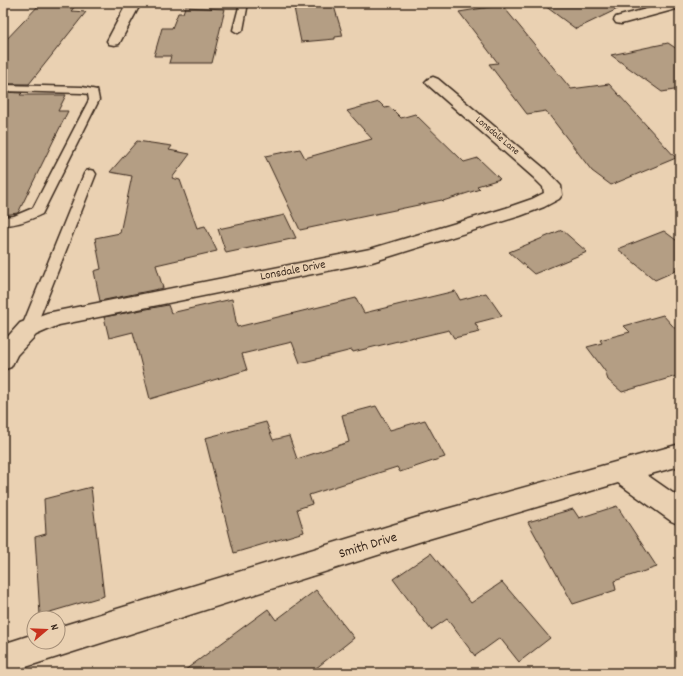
<svg xmlns="http://www.w3.org/2000/svg" width="683" height="676" font-family="Dekko,sans-serif">
	<rect width="100%" height="100%" fill="#ead1b2"/>
	<filter id="ink" filterUnits="userSpaceOnUse"><feTurbulence type="fractalNoise" baseFrequency=".025" numOctaves="2"/><feDisplacementMap in="SourceGraphic" scale="8" xChannelSelector="R" yChannelSelector="G"/><feConvolveMatrix kernelMatrix="1 2 1 2 8 2 1 2 1" color-interpolation-filters="sRGB"/></filter>
	<g filter="url(#ink)">
		<!-- building -->
		<path fill="#b49e84" stroke="#3b2a1e" d="M41,3l35,2 -5,6 15,1 -57,72h-26v-41z
			M293,3h40l10,33 -8,1v2l-34,3z
			M541,3h89l-54,26z
			M502,5l69,84 38,-5 67,74 -65,27 -19,-14 -46,-60 -19,3 -38,-50 9,-1 -39,-51z
			M185,7l40,2 -13,54h-43l2,-7h-17l8,-28h10l6,-15h5z
			M668,43l12,8v38l-18,3 -51,-37z
			M3,92l19,1 -2,2h46l-8,16h10l-50,102 -15,2z
			M379,102l6,6 5,-1 11,11 14,-4 49,48 14,-4 22,21 -23,7 3,3 -37,12 -1,-1 -142,30 -35,-74 35,-7 5,9 67,-19 -25,-28z
			M137,141l35,5 -3,4 21,4 -18,24 8,2 17,48 8,-2 12,25 -61,14 7,23 -63,13 -6,-30 7,-2 -6,-31 25,-5 12,-57 -22,-4z
			M285,215l11,23 -70,15 -8,-24z
			M562,230l25,22 -53,22 -25,-22z
			M664,231l16,12v26l-25,11 -37,-31z
			M455,291l5,9 26,-7 16,23 -27,7 5,9 -26,6 -5,-8 -34,8 -1,-1 -61,15 -1,-2 -52,13 -8,-21 -50,12 5,16 -97,29 -17,-67 -24,6 -5,-21 64,-12 3,8 61,-14 5,28 119,-29 8,15z
			M663,315l17,19v41l-58,17 -14,-12 -3,-9 -18,-24 15,-4 -2,-3 30,-8 -6,-6z
			M376,406l14,24 35,-10 20,37 -45,15 -3,-5 -88,28 3,9 -15,5 7,23 -70,21 -29,-115 61,-16 7,18 16,-4 8,23 52,-17 -7,-27z
			M91,487l13,109 -64,19 -5,-78 11,-3 -2,-35z
			M617,506l40,61 -43,14 2,9 -43,14 -45,-82 45,-13 6,9z
			M431,553l40,50 31,-21 48,56 -31,24 -19,-24 -25,18 -28,-37 -16,11 -38,-51z
			M316,590l38,48 -44,35h-129l87,-64 8,11z"/>
		<g fill="none" stroke-linecap="round" stroke-linejoin="round">
			<defs>
				<path id="lane" d="M240,3h8l-5,27 -5,3 -5,-3z
					M3,85l79,2 15,3 2,10 -57,114c-12,6 -25,11 -39,11v-8l11,-1 19,-8 56,-108 -1,-6 -6,-1 -79,-2z
					M90,170l4,1 2,3 -61,155 -2,4 -5,1 -5,-1 -2,-4 63,-155 2,-3z"/>
				<path id="street" d="M127,3h14l-22,41 -5,1 -5,-1 -2,-3z
					M669,3h11v5l-59,16 -5,-1 -2,-3 2,-3z
					M433,77l5,2 107,90 16,17 1,9 -3,4 -15,8 -24,9 -148,46 -313,63 -23,10 -19,20 -6,12 -8,3v-28l17,-19 27,-10 323,-64 136,-41 26,-9 12,-6 -1,-6 -10,-10 -105,-92 -3,-3 3,-3z
					M680,444v22l-33,9 33,23v27l-9,-4 -53,-38 -193,57 -418,133h-4v-29l31,-10v8h24v-15l367,-112z"/>
			</defs>
			<!-- lane casing -->
			<use href="#lane" stroke="#3b2a1e" stroke-width="3"/>
			<!-- street casing -->
			<use href="#street" stroke="#3b2a1e" stroke-width="3"/>
			<!-- lane -->
			<use href="#lane" fill="#ead1b2" fill-rule="evenodd"/>
			<!-- street -->
			<use href="#street" fill="#ead1b2" fill-rule="evenodd"/>
		</g>
	</g>
	<g text-anchor="middle" dominant-baseline="central" stroke-width="3" stroke-linejoin="round" paint-order="stroke">
		<!-- far-street labels -->
		<g font-size="10" fill="#3b2a1e" stroke="#ead1b2">
			<text transform="translate(497 136) rotate(40)">Lonsdale Lane</text>
		</g>
		<!-- street labels -->
		<g font-size="12" fill="#3b2a1e" stroke="#ead1b2">
			<text transform="translate(293 271) rotate(-11)">Lonsdale Drive</text>
		</g>
		<!-- near-street labels -->
		<g font-size="14" fill="#3b2a1e" stroke="#ead1b2">
			<text transform="translate(368 546) rotate(-17)">Smith Drive</text>
		</g>
	</g>
	<!-- margin -->
	<rect width="683" height="676" fill="none" stroke="#ead1b2" stroke-width="16"/>
	<rect x="8" y="8" width="667" height="660" fill="none" stroke="#3b2a1e" stroke-width="1.5" filter="url(#ink)"/>
	<!-- north arrow -->
	<g transform="translate(46 630) rotate(71)"><circle r="19" fill="#ead1b2" stroke="#a48e77"/>
	<path d="M0-3L7 15L0 10L-7 15Z" fill="#c8321e"/>
	<text y="-6" font-size="11" font-weight="bold" text-anchor="middle" fill="#3b2a1e">N</text>
	</g>
</svg>
